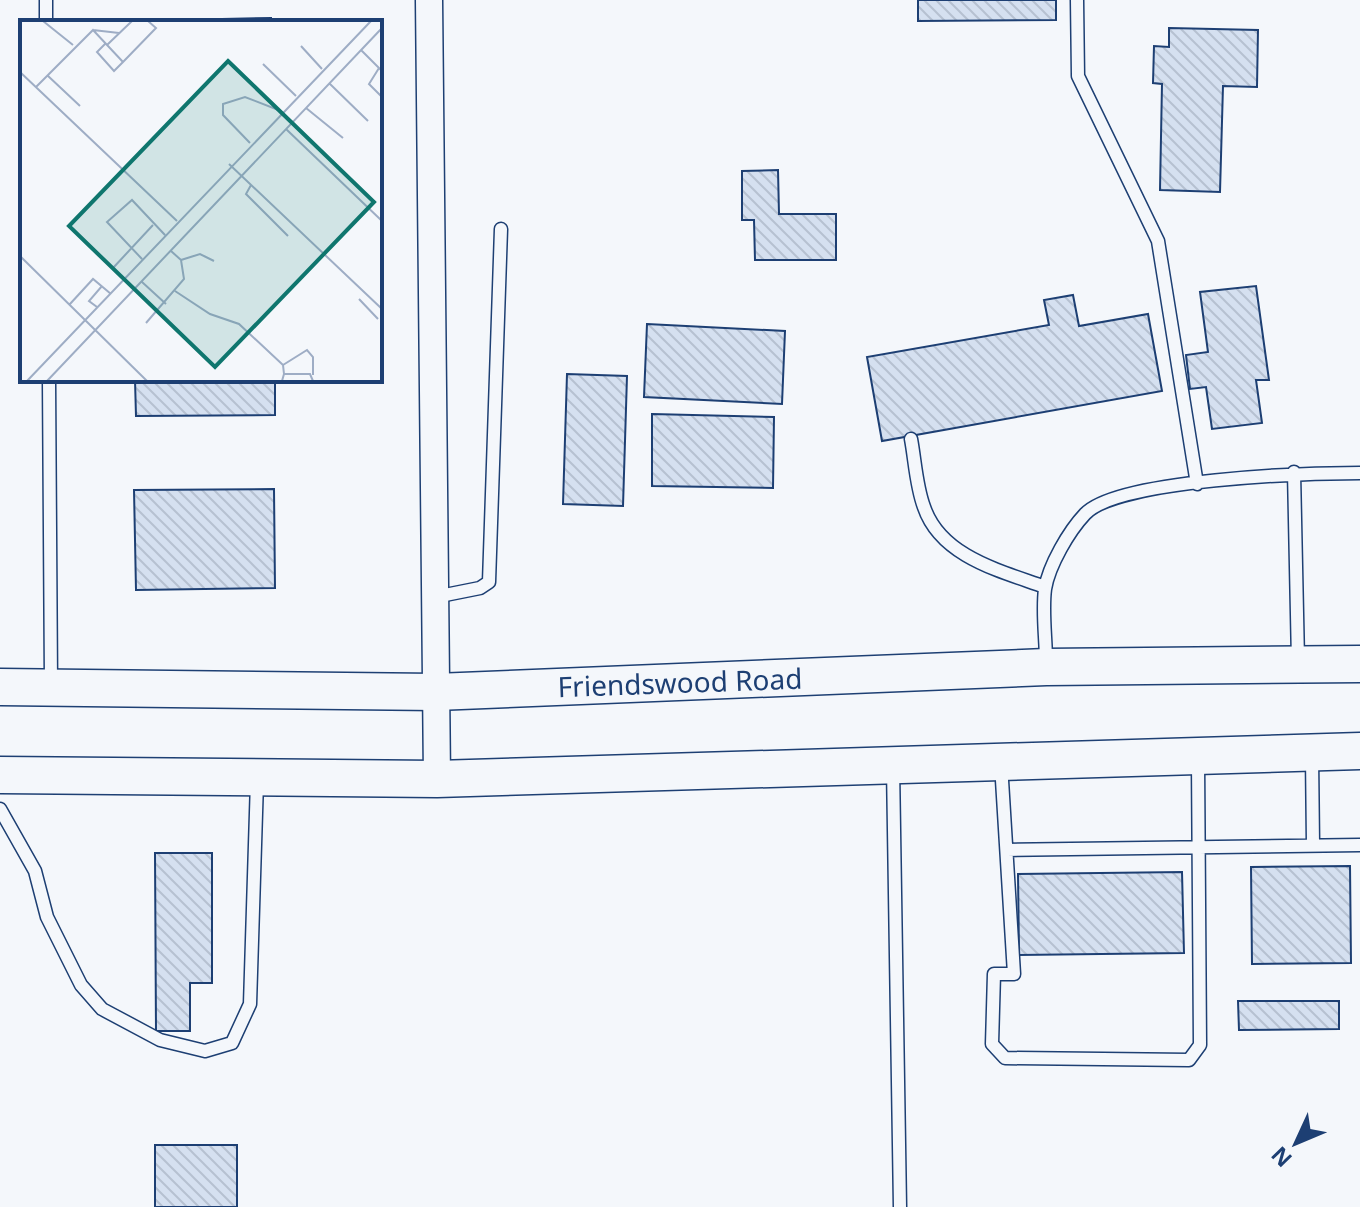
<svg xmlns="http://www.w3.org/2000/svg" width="1360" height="1207" font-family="'Noto Sans',sans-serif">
	<defs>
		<pattern id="building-back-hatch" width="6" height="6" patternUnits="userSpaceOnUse" patternTransform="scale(2)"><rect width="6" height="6" fill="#d5e0f0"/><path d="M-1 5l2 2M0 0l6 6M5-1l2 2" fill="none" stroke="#b6c1d1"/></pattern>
	</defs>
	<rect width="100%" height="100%" fill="#f4f7fb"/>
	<!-- building -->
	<path fill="url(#building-back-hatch)" stroke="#1d3f73" stroke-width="2" d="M918,0h138v20l-138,1z
		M271,18v4h-139v-1z
		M1169,28l89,2 -1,57 -34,-1 -3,106 -60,-2 2,-106 -9,-1 1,-37 15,1z
		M778,170l1,44h57v46h-81l-1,-40h-12v-49z
		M1256,286l13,94h-13l6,43 -50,6 -6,-42 -16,2 -4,-34 22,-3 -8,-60z
		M1073,295l6,31 69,-12 14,77 -280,50 -15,-84 182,-32 -5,-25z
		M647,324l138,7 -3,73 -138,-7z
		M567,374l60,2 -4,130 -60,-2z
		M135,380h140v35l-139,1z
		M652,414l122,3 -1,71 -121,-2z
		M274,489l1,99 -139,2 -2,-100z
		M155,853h57v130h-22v48h-34z
		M1350,866l1,97 -99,1 -1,-97z
		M1182,872l2,81 -165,2 -1,-81z
		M1238,1001h101v28l-100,1z
		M155,1145h82v62h-82z"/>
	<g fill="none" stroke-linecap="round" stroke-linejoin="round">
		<defs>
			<path id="service" d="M46,0v22
				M1077,0l1,76 80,165 39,243
				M49,380l2,304
				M911,439c4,21 5,47 13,68 17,50 77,64 121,80
				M1294,472l4,189
				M435,597l45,-9 9,-6 12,-353
				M1046,662c0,-23 -4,-50 -1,-73 4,-24 24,-58 40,-75 32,-35 224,-41 275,-41
				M1312,756l1,88
				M1001,764l13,210h-20l-2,70 13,14 184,2 11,-15 -2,-284
				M893,767l7,440
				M0,809l35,62 12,46 34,68 21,24 58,31 45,11 27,-8 18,-39 7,-223
				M1007,850l353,-5"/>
			<path id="minor" d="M429,0l8,779"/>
			<path id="secondary" d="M0,687l436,5 610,-25 314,-3
				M0,775l437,4 923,-28"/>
		</defs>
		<!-- service casing -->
		<use href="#service" stroke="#1d3f73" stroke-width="15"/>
		<!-- minor casing -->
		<use href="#minor" stroke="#1d3f73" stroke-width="29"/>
		<!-- secondary casing -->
		<use href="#secondary" stroke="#1d3f73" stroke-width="39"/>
		<!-- service -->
		<use href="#service" stroke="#f4f7fb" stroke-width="12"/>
		<!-- minor -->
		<use href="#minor" stroke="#f4f7fb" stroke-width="26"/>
		<!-- secondary -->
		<use href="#secondary" stroke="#f4f7fb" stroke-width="36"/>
	</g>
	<g text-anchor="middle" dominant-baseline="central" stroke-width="6" stroke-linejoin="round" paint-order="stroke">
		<!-- street labels -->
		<g font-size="28" fill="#1d3f73" stroke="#f4f7fb">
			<text transform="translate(680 682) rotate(-2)">Friendswood Road</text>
		</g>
	</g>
	<!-- overview -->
	<g transform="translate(20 20)">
		<rect width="362" height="362" fill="#f4f7fb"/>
		<path fill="none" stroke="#9eadc5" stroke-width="2" d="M23,1l30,24M73,10l26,3M86,23l-9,9 17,19 9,-9M87,25l25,-24M281,26l21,23M341,30l21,21M243,44l33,32M359,48l-10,16 13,13M0,52l157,149M27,55l33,31M309,63l39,38M16,67l57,-57 30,32 33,-34 -8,-7M286,88l37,30M266,109l96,92M230,123l-27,-28v-11l22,-7 36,14M209,144l153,145M231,165l-5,9 42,42M76,233l17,15 40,-43M0,236l127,125M122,239l-35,-37 25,-22 33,35M161,240l19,-6 14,7M122,262l24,22M155,271l35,23 29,10 44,41 1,9M339,279l19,20M50,284l23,-25 18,15M77,287l-8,-6 13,-15M126,303l38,-44 -3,-19 -10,-9M263,345l24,-15 6,7v18M7,361l344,-360M27,361l335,-353M262,361l2,-7h26l3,7"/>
		<path fill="#0f766e" fill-opacity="0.15" stroke="#0f766e" stroke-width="4" d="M208,41l146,141 -159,165 -146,-141z"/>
		<rect width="362" height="362" fill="none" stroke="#1d3f73" stroke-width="4"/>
	</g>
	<!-- north arrow -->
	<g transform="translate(1296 1143) rotate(226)" stroke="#f4f7fb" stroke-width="6" paint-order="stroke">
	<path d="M0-6L14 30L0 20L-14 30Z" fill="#1d3f73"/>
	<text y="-12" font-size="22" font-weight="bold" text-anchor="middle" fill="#1d3f73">N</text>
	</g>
</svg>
